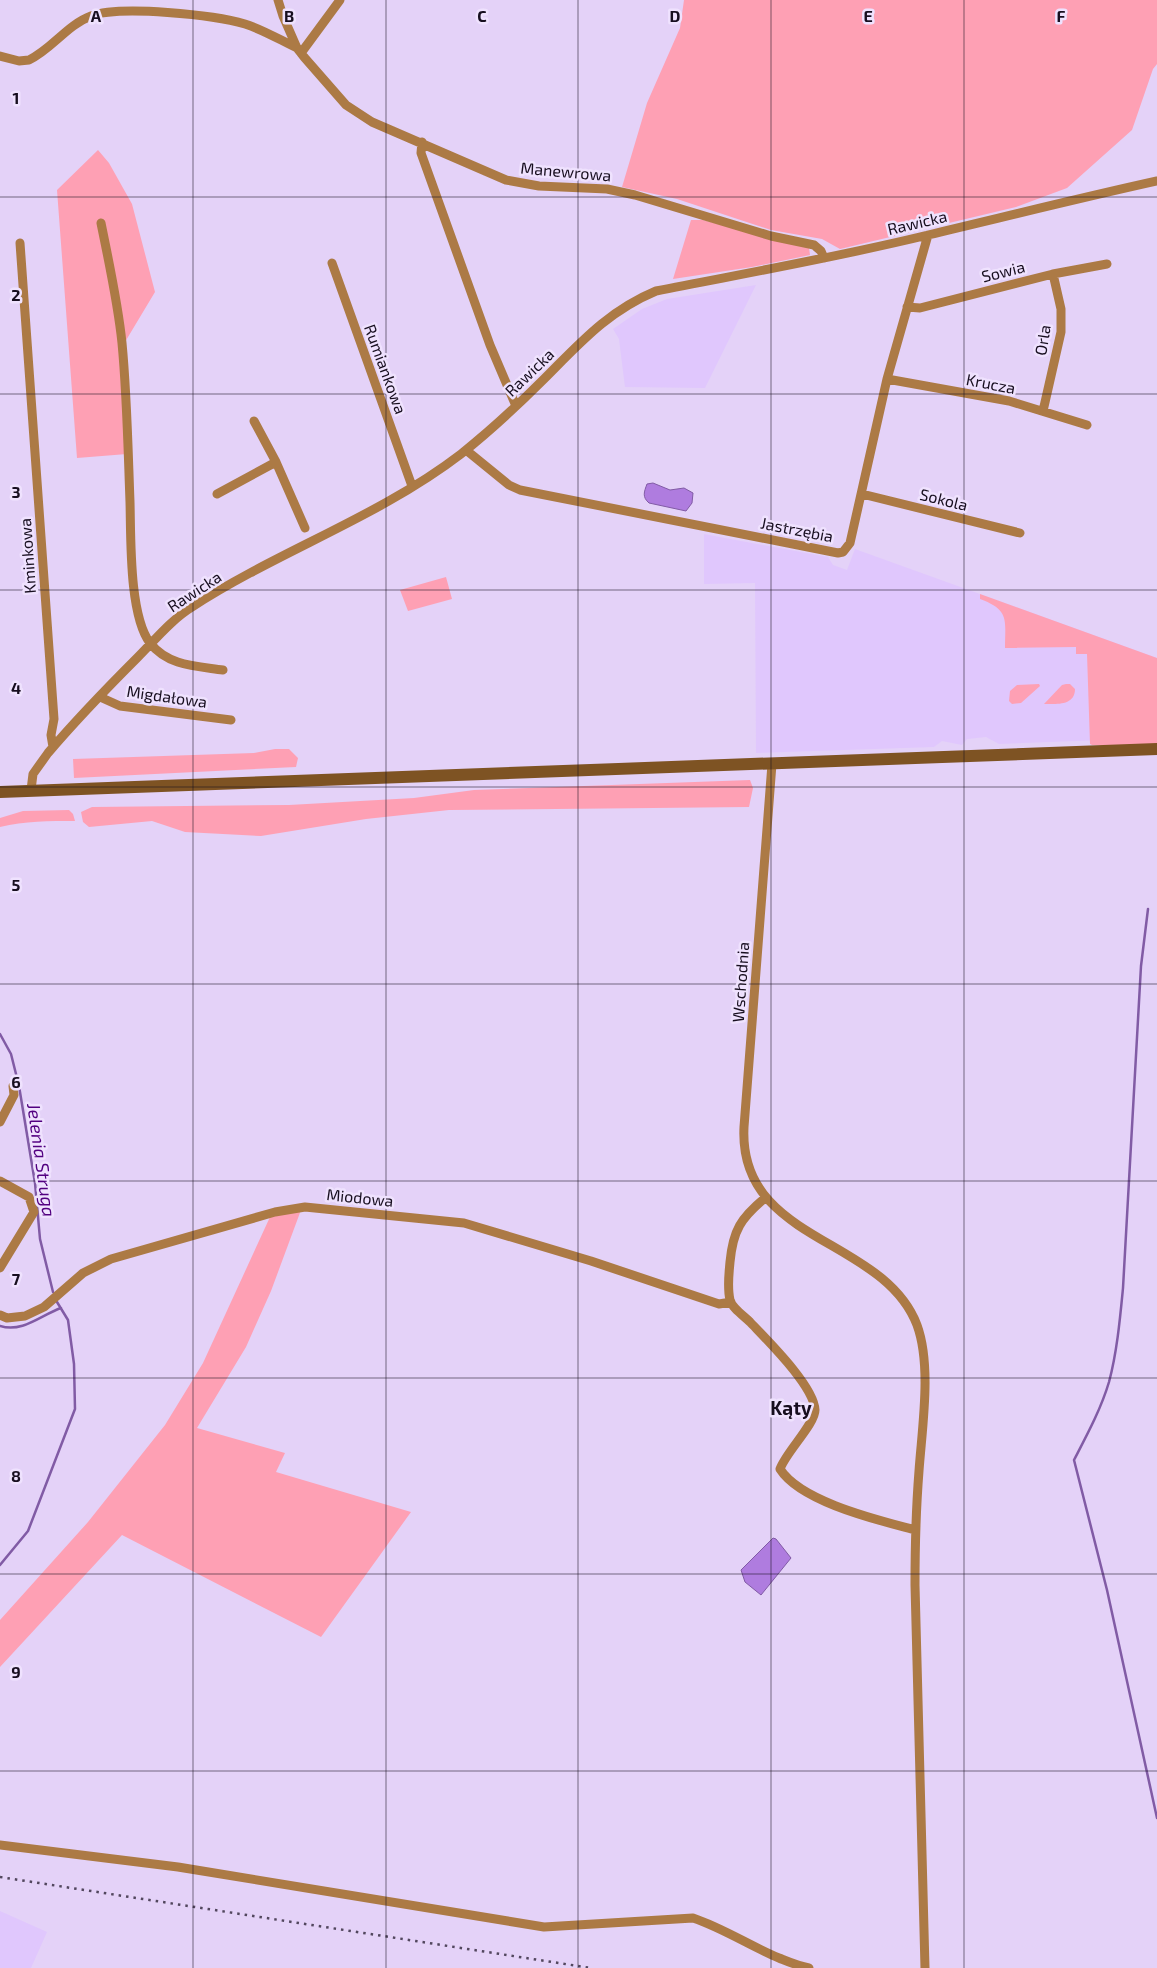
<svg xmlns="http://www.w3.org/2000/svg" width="1157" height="1968" font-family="'Exo 2',sans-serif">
	<rect width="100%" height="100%" fill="#e4d2f8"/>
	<!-- built -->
	<path fill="#e0c7fd" d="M756,285l-51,103 -80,-1 -6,-48 -6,-10 29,-20 25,-10z
		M704,534l124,23 5,8 14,5 8,-21 302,109v80l-158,6 -13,-7 -19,2 -5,6 -20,-4 -8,6 -178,6 -1,-170 -51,1z
		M0,1911l47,21 -16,36h-31z"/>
	<!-- green -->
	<path fill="#fea0b4" d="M684,0h473v64l-4,5 -21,61 -65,58 -51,19 -176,42 -18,-10 -51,-9 -94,-31 -55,-12 25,-84 33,-75z
		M98,150l11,13 23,41 23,88 -30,50 2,112 -50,4 -20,-268z
		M691,220h12l106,28 1,7 -58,12 -79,12z
		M446,577l6,22 -44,12 -8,-21z
		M980,594l177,64v88l-65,-1 -2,-1 -3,-90h-11v-7l-71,1c0,-28 5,-38 -25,-49z
		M1039,684l1,2 -19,17 -9,1 -3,-3 1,-10 7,-6z
		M1066,684h4l5,5c0,17 -19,15 -31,15l18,-19z
		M275,749h14l9,9 -2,9 -222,11 -1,-19 181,-6z
		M750,780l3,8 -4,19 -300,3 -83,9 -105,17 -76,-4 -33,-11 -63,6 -6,-5 -2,-10 11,-5 197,-2 125,-7 60,-8z
		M69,810l4,4 2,7c-26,0 -50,0 -75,6v-9l23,-7z
		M301,1210l-30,81 -25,56 -49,81 88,25 -9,19 135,40 -90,125 -199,-102 -122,132v-47l88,-98 77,-97 38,-62 67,-146z"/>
	<!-- water -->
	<path fill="#af7cdf" stroke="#815ba5" d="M653,483l17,7 14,-2 9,5 -1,10 -6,8 -37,-8c-7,-6 -5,-11 -2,-19z
		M773,1538l3,1 15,19 -30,37 -16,-13 -4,-12z"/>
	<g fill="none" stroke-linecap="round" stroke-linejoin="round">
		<!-- stream -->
		<path stroke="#815ba5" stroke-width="2.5" d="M1148,909l-7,57 -18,322c-3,31 -6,64 -14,94 -8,27 -22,53 -35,78l33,130 50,228
			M0,1034l11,20 8,32 16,97 5,56 13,53
			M0,1326c23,7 41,-11 61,-18
			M0,1565l28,-34 47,-122 -1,-45 -6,-44 -11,-18"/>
		<!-- street -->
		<path stroke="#ac7a45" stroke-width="9" d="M278,0l5,16 14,32 7,9 42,48 26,17 134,58 33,6 68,3 28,6 136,41 43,9 7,6 3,7
			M301,53l39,-53
			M0,56l19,5 10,-1c23,-11 38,-35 62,-44 29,-11 124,-1 154,8 19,6 35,16 52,24
			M422,142l-1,11 69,192 26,61
			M101,223c8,40 17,80 21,120 5,52 6,106 8,159 1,36 -1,113 20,141 18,23 46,23 73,27
			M20,243l34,476 -3,16 2,12
			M332,263l80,223
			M907,307l13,1 133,-34 54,-10
			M887,379l122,22 78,24
			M1043,411l18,-79v-23l-8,-35
			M254,421l22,41 29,66
			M466,450l43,35 11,5 318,63 5,-1 7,-9 37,-164 41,-144
			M217,494l59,-32
			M862,494l158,39
			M100,697l20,9 111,14
			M772,764l-28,363c-6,116 139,109 173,198 15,41 5,103 2,146 -3,38 -4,76 -4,114l10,383
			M31,790l2,-16 15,-21c28,-33 59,-65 90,-96 17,-17 33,-37 54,-50 86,-56 187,-90 269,-153 29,-23 57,-49 83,-75 36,-36 64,-68 112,-88 91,-18 182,-34 272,-56 76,-18 152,-37 229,-54
			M0,1122l14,-27 -1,-9
			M0,1181l29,16 5,15 -34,56
			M765,1198c-24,20 -32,32 -35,64 -1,12 -3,25 0,38 2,8 14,16 20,22 17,18 64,64 65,88 0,14 -29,42 -35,59 21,33 98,51 135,61
			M0,1315l7,3 18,-2 19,-9 39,-34 28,-14 164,-47 30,-5 159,16 127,38 128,43 12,-2
			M0,1845l178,22 366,60 149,-9c30,10 57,28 86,40 10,4 19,8 30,10"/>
		<!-- secondary -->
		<path stroke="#7e5323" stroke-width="12" d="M0,792l1157,-43"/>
		<!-- rail -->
		<path stroke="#52475e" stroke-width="2.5" stroke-dasharray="2.5 5" stroke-linecap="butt" d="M0,1877l591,91"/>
	</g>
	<!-- grid -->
	<path fill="none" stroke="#170e1f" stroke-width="1" stroke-opacity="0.55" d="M193,0v1968M386,0v1968M578,0v1968M771,0v1968M964,0v1968M0,197h1157M0,394h1157M0,590h1157M0,787h1157M0,984h1157M0,1181h1157M0,1378h1157M0,1574h1157M0,1771h1157"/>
	<g text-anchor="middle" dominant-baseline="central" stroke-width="5" stroke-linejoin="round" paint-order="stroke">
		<!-- street labels -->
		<g font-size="16" fill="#170e1f" stroke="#efe2fe">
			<text transform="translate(566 171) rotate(5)">Manewrowa</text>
			<text transform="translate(917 222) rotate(-13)">Rawicka</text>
			<text transform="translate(1003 271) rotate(-14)">Sowia</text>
			<text transform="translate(1042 340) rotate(-81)">Orla</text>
			<text transform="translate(386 369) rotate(70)">Rumiankowa</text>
			<text transform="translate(529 372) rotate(-44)">Rawicka</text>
			<text transform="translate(991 383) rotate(11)">Krucza</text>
			<text transform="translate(944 499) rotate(14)">Sokola</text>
			<text transform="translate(797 529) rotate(11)">Jastrzębia</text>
			<text transform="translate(27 556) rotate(-94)">Kminkowa</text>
			<text transform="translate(194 591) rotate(-33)">Rawicka</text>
			<text transform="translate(167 696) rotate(8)">Migdałowa</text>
			<text transform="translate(740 982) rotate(-86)">Wschodnia</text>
			<text transform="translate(360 1197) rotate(6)">Miodowa</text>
		</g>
		<!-- water labels -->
		<g font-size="18" font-style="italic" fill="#520080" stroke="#efe2fe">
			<text transform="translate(42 1160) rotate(82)">Jelenia Struga</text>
		</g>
		<!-- quarter labels -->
		<g font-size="19" font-weight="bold" fill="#170e1f" stroke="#efe2fe">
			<text x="791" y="1407">Kąty</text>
		</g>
	</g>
	<g font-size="16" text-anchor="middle" font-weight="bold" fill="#170e1f" stroke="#efe2fe" stroke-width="5" stroke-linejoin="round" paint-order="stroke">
		<text x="96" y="22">A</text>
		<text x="289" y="22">B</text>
		<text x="482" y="22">C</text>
		<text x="675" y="22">D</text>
		<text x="868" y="22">E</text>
		<text x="1061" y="22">F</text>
		<text x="16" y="104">1</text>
		<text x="16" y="301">2</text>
		<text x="16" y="498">3</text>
		<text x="16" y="694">4</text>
		<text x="16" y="891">5</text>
		<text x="16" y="1088">6</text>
		<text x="16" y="1285">7</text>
		<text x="16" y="1482">8</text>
		<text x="16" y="1678">9</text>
	</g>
</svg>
